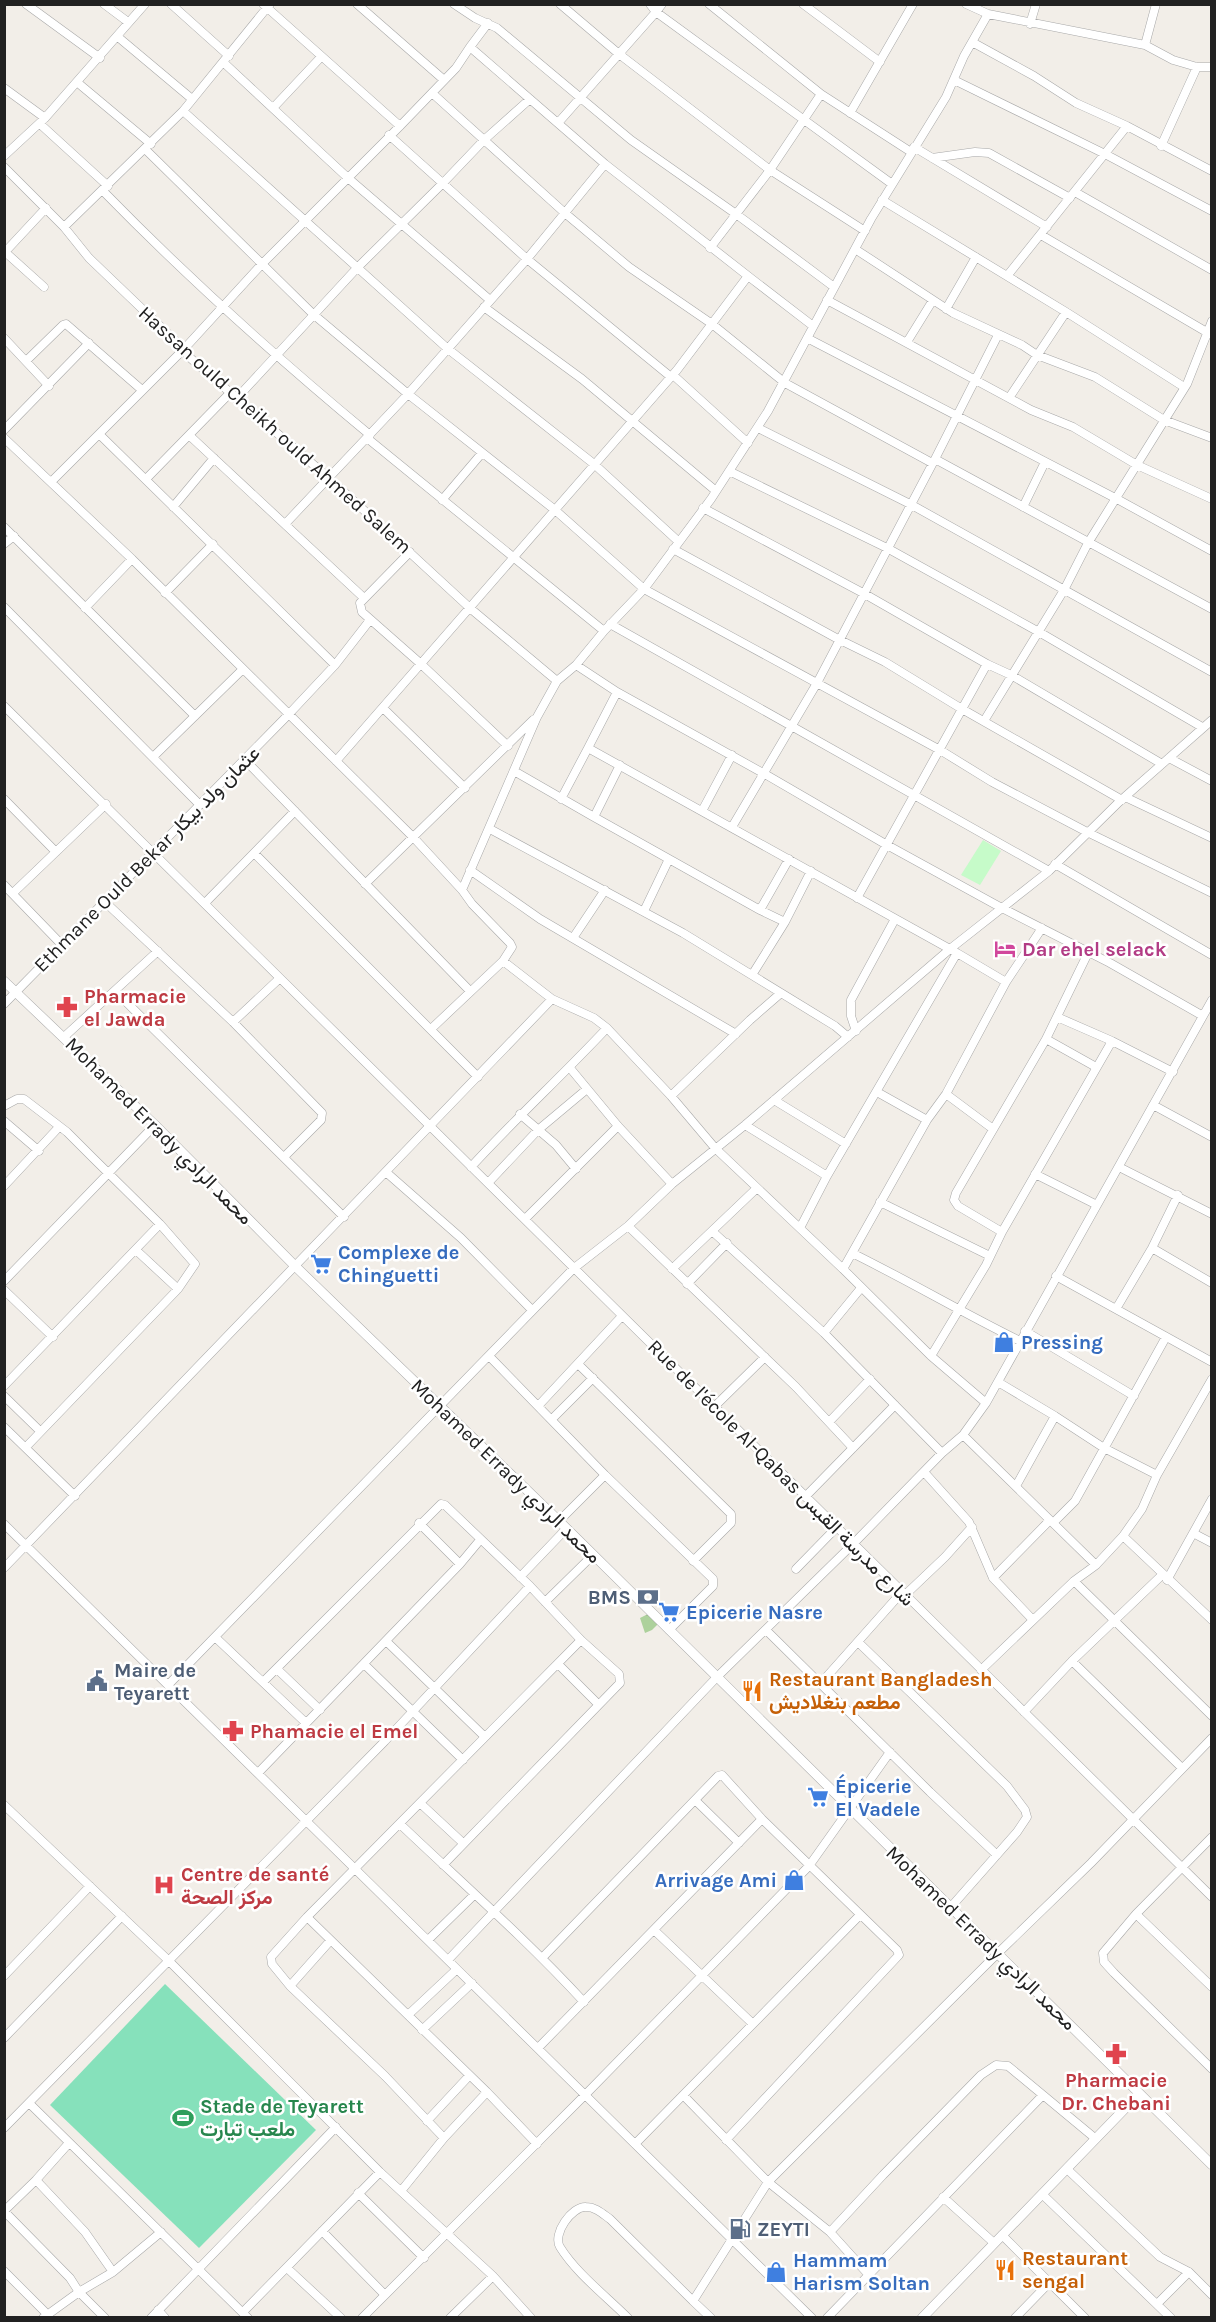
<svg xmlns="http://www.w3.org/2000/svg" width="1216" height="2322" font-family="Karla,Vazirmatn,sans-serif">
	<defs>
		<pattern id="forest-firs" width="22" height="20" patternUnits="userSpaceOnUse" patternTransform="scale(1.5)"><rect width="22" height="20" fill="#add19c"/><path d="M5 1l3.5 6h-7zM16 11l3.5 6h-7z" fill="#95b386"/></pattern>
	</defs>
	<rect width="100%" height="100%" fill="#f2eee8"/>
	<!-- forest -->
	<path fill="url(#forest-firs)" d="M650,1613l9,10 -7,7 -7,3 -5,-15z"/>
	<!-- park -->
	<path fill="#c6fbc9" d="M983,840l18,11 -21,34 -19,-10z"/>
	<!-- pitch -->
	<path fill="#86e1bb" d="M165,1984l151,146 -117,118 -149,-143z"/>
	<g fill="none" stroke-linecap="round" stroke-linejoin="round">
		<defs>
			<path id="minor" d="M26,4l74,54
				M104,4l24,18
				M171,4l58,52
				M263,4l137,122
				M270,4l-87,107 265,238 146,115 85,78
				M357,4l87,76
				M454,4l21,14 22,10 134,112 105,74 98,73
				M560,4l59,50 151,116 -60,78
				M662,4l-6,8 236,172
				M709,4l112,90 90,58
				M803,4l77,58
				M988,14l157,31 28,15 24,7h15
				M1030,24l6,-20
				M118,37l74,62
				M972,42l62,34 42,27 51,23 85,45
				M1145,45l11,-41
				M470,47l18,-24
				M223,62l125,116 142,122
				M954,80l151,74 107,57
				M78,83l73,61
				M4,88l41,30
				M432,93l134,121 63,53 83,57 73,59 147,80
				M821,94l-51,76 95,61
				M273,108l48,-51
				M850,113l63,-109
				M558,123l98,-111 -6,-8
				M40,124l68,62
				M389,135l138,124 144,118
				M1161,146l36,-79
				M914,147l133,80
				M146,150l167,164 95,80 147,116 89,79 296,161 52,32 97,51 123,60
				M4,156l41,-38 100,-114
				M932,158l43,-6 14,1 81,45
				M4,167l60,60 25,31 95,91 4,7 142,123 141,130 86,72
				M103,191c84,86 174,167 267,244
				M1075,192l137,78
				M882,200l184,112 118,75
				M64,227l119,-116
				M1041,235l169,99
				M855,249l98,64 69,32 15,10 58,22 69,43 48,18
				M4,251l40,36
				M5,252l41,-44
				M748,276l65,50
				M1007,276l120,-150
				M827,300l204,110 42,17 64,38 75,34
				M484,307l98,72 134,112
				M946,309l30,-52
				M4,338l45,48
				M807,338l310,161 95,52
				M907,342l26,-42
				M26,361l37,-36 3,-1 76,66
				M673,375l75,68
				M1009,398l57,-86
				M236,399l121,-131 86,-85 41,-43 46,-41
				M758,428l152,76 302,168
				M4,430l85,-87
				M99,434l236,231
				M190,436l174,162
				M4,438l128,121 282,279 48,52 10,14 38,39 2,4 -9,14 -72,68
				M367,438l237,193
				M935,459l277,150
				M729,471l158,77
				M146,479l84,-86
				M52,481l132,-132 77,-84 139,-139 56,-58 14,-21 135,117 143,112 -71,94 -341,391
				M442,500l40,-47
				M173,507l41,-49
				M1023,507l22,-45
				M703,508l160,85 124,71 24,11 151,89
				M286,523l122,-129 119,-135 78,-95
				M4,527l191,189
				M4,544l10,-8
				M887,548l152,84 163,95
				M673,549l165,90 47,23 77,47 160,91
				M410,552l-50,51 2,9 59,52 87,82
				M165,593l48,-49
				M4,607l196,198
				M85,608l47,-49
				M610,624l439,247
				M576,665l41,27 146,81 124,72 113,62 110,56 93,53
				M617,692l-29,56 369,205 49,29
				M4,706l1208,1191
				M383,708l82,80
				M984,721l80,-131 24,-47 99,-159 25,-63
				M153,757l90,-88
				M1169,758l43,23
				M245,760l225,231
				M620,765l-26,52 166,93 29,-51
				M514,771l80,46
				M1125,797l87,41
				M4,799l52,53
				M561,799l27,-51
				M702,811l30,-56
				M732,827l85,-144 118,-224 63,-124
				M490,829l193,104 152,93 13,11
				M255,854l223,223
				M1055,864l157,91
				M470,870l70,49 196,115
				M365,884l168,-164
				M4,885l58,60
				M462,890l75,-173 20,-36 19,-16 28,-34 40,-42 67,-90 57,-88 103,-192 75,-122 18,-41 24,-42 -22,-10
				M13,893l93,-89
				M857,898l130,-234
				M105,902l128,120 89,91 -1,7 -36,36
				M205,903l90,-92
				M760,910l25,12
				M644,911l25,-52
				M573,938l32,-48
				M503,961l49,38 42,19 13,10 64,68 44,52 128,121 88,87 55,47
				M752,975l33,-53 26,-51
				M115,991l229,226
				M4,1004l285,-290 46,-49 35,-45
				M1057,1017l55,24 61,31
				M233,1022l47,-44
				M856,1031l-5,-15v-16l44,-81
				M64,1037l94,-86
				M1046,1039l50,28
				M570,1068l48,58 54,58
				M877,1092l50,28
				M946,1094l47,35
				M671,1096l79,-76 31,-27
				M774,1100l72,44
				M1153,1105l59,32
				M4,1106l13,-7h7l43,33 25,25 68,67 35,40 -17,25 -152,158
				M520,1114l36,31 20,24
				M4,1121l35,30
				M745,1125l82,51
				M471,1167c44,-48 92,-92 136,-139
				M1119,1167l93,47
				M387,1173l74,65 71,72
				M1035,1174l62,31
				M488,1183l50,-53 49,-41
				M4,1186l55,-59
				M880,1202l110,54
				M525,1219l93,-93
				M628,1226l168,161 57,61
				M800,1228l27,-52 130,-223
				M712,1231l112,102 118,120
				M1002,1232l-44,-26 -4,-6 2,-7 90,-154 43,-88
				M1152,1248l60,35
				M137,1251l41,38
				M852,1253c57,28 111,60 168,88
				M672,1269l85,-81
				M843,1269l84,-149 19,-26 60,-112 36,-54
				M1056,1276l156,86
				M4,1281l151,-156
				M687,1284l40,-41
				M4,1290l49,47
				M1116,1309l36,-61 26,-53
				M1025,1331l109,65
				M824,1333l37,-45
				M489,1356l116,119 108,104v7l-44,44
				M931,1356l55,-91 16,-33 110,-191
				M578,1364l153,150v9l-38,38
				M998,1382l57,34 49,32 53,27
				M4,1386l156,-162
				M4,1396l36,35
				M539,1405l83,-89
				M714,1407l51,-50
				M552,1419l41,-41
				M829,1422l41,-43
				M4,1427l71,69
				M963,1435l133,130
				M924,1472l45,50 24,56 40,42
				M1016,1486l39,-70
				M805,1497l90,-92
				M559,1521l46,-46
				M419,1523l41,41
				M1053,1523l22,-22 91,-164
				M4,1524l808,794
				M1193,1533l19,10
				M1123,1536l89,84
				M4,1568l548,-569
				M796,1569l41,-42
				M520,1577l46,-48
				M993,1578l57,-58
				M1167,1580l45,-81
				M1074,1581l138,135
				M905,1595l40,-38 27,-30
				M545,1602l48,-47
				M766,1630l164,162 67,63
				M215,1637l91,86
				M386,1641l99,96
				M858,1642l149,144 18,24 2,7 -10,15 -67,76
				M1072,1661l110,107
				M364,1664l99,96
				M558,1664l40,40
				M277,1669l43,41
				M981,1670l93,-89 22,-16 27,-29 19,-27 15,-34 55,-96
				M263,1682l178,-178 4,1 85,81 51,54 38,34 1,9 -177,182
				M821,1683l81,-91
				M169,1684l404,-415 55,-43 44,-42 73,-59 205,-176 99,-78 70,-69 93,-82
				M1024,1712l48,-51 90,-86
				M258,1773l202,-209 20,-24
				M695,1800l44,43
				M420,1803l43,40
				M4,1805l164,155 212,212 113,104 38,42
				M400,1824c62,59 126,115 184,178
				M1212,1837l-76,77 -33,39 1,9 10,11 98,96
				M1136,1914l76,73
				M307,1917l180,175 50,52
				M654,1930l99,94
				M428,1940l46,-45
				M543,1957l175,-181 4,-1 40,44 135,131 2,5 -173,185
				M448,1960l269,-283 137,-134 88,-90 21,-18 23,-32 226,-403
				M4,1976l86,-90
				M290,1986l40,-45
				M408,2015l49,-46
				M422,2030l50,-47
				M4,2038l118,-122
				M538,2048l224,-229
				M683,2095l85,87 62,50 38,42
				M29,2103l219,215
				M427,2121l42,-45
				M4,2128l381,-387 145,-155
				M444,2138l-59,-62 -95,-90 -18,-22 -1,-7 36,-40 274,-277
				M635,2144l225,-229
				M1067,2169l93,88 29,15 23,23
				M36,2180l49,52 28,40
				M401,2191l43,-53 43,-46
				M358,2193l66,65
				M1042,2194l129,124
				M943,2197l51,46
				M4,2211l66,67 9,14 26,26
				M4,2211l32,-31 33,-37
				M322,2231l63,64
				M830,2232l53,-57 98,-100 15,-10 12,1 88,73
				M1002,2235l83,83
				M287,2268l54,50
				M4,2271l43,43
				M1158,2303l31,-31
				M158,2310l7,8
				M243,2312l137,-140
				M43,2318l36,-26 34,-20 48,-40
				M151,2318l185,-191
				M362,2318l223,-223 224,-229 81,-114
				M450,2318l43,-42
				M628,2318c-22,-22 -52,-45 -68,-71 -8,-13 12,-41 26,-40 10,0 17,7 24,12l83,82
				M711,2318l-18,-17 75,-119 229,-228 94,-91 121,-125
				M827,2318l216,-223
				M1015,2318l35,-36"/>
			<path id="tertiary" d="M4,981l151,144 141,142 263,254 653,644
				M922,2318l217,-224"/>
		</defs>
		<!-- minor casing -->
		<use href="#minor" stroke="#a8a8a8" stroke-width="9"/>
		<!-- tertiary casing -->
		<use href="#tertiary" stroke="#a8a8a8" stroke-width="10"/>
		<!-- minor -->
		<use href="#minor" stroke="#fff" stroke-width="8"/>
		<!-- tertiary -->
		<use href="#tertiary" stroke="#fff" stroke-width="9"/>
	</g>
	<!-- icons -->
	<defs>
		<symbol id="hotel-bare" viewBox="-9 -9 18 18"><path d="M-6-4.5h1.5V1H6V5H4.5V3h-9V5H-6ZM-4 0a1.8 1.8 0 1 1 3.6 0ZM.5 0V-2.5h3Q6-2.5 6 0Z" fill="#d1479c" stroke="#fff" stroke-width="2.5" paint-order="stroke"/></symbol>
		<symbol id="pharmacy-bare" viewBox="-9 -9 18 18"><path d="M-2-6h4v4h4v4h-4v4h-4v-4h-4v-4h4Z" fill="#e0444e" stroke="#fff" stroke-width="2.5" paint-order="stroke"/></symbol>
		<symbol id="supermarket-bare" viewBox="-9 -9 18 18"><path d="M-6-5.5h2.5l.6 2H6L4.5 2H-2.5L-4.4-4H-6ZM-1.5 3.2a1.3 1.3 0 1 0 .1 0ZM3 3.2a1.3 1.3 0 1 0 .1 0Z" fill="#3f7fe0" stroke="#fff" stroke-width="2.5" paint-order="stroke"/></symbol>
		<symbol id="shop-bare" viewBox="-9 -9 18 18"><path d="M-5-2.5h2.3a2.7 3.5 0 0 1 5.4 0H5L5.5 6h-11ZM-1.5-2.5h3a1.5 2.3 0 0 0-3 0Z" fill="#3f7fe0" stroke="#fff" stroke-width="2.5" paint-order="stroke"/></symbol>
		<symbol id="bank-bare" viewBox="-9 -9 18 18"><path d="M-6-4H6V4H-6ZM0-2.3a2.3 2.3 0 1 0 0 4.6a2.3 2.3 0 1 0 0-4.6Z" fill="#5c6f8a" stroke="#fff" stroke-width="2.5" paint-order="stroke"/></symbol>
		<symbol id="civic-bare" viewBox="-9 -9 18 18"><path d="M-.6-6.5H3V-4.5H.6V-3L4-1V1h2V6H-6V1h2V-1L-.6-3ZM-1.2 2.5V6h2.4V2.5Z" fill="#5c6f8a" stroke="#fff" stroke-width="2.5" paint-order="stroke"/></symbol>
		<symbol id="restaurant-bare" viewBox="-9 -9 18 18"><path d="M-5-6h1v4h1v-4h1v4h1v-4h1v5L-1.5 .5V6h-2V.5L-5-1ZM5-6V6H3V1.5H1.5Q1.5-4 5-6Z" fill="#e8710a" stroke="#fff" stroke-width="2.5" paint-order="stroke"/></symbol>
		<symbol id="hospital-bare" viewBox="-9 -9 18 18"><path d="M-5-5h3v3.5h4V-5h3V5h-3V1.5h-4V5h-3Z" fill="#e0444e" stroke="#fff" stroke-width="2.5" paint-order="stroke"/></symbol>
		<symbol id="stadium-bare" viewBox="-9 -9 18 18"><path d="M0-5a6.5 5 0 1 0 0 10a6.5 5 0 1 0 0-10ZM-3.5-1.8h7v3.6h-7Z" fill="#2e9e5b" stroke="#fff" stroke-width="2.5" paint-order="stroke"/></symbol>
		<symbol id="fuel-bare" viewBox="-9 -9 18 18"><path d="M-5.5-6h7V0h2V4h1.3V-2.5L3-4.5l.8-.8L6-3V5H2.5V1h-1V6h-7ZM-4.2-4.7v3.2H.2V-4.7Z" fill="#5c6f8a" stroke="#fff" stroke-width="2.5" paint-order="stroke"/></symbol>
	</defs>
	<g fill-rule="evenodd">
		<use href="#hotel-bare" x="990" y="934" width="30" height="30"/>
		<use href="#pharmacy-bare" x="52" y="992" width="30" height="30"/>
		<use href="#supermarket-bare" x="306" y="1249" width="30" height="30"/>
		<use href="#shop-bare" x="989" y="1327" width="30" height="30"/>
		<use href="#bank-bare" x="633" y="1582" width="30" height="30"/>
		<use href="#supermarket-bare" x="654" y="1597" width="30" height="30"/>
		<use href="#civic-bare" x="82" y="1666" width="30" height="30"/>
		<use href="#restaurant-bare" x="737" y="1676" width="30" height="30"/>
		<use href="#pharmacy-bare" x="218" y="1716" width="30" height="30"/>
		<use href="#supermarket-bare" x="803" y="1782" width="30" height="30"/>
		<use href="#shop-bare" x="779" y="1865" width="30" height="30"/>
		<use href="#hospital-bare" x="149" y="1870" width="30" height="30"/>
		<use href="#pharmacy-bare" x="1101" y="2039" width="30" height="30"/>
		<use href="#stadium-bare" x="168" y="2103" width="30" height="30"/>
		<use href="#fuel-bare" x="725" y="2214" width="30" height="30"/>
		<use href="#restaurant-bare" x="990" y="2255" width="30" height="30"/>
		<use href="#shop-bare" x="761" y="2257" width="30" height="30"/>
	</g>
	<g text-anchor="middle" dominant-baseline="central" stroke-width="5" stroke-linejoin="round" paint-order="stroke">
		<!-- street labels -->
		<g font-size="20" fill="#212121" stroke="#fff">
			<text transform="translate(275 430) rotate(42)">Hassan ould Cheikh ould Ahmed Salem</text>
			<text transform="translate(147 859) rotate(-45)">Ethmane Ould Bekar عثمان ولد بيكار</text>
			<text transform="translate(159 1131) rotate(45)">Mohamed Errady محمد الرادي</text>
			<text transform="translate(506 1471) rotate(44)">Mohamed Errady محمد الرادي</text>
			<text transform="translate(781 1473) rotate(45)">Rue de l'école Al-Qabas شارع مدرسة القبس</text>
			<text transform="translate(981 1938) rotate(44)">Mohamed Errady محمد الرادي</text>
		</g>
		<!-- hotel labels -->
		<g font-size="20" font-weight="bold" fill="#b23c85" stroke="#fff" text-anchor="start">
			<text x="1022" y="949">Dar ehel selack</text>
		</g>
		<!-- health labels -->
		<g font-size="20" font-weight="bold" fill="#be3a42" stroke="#fff" text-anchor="start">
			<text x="84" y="996">Pharmacie<tspan x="84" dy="23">el Jawda</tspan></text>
			<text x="250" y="1731">Phamacie el Emel</text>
			<text x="181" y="1874">Centre de santé<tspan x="181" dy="23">مركز الصحة</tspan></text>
			<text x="1116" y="2080" text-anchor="middle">Pharmacie<tspan x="1116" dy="23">Dr. Chebani</tspan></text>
		</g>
		<!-- shop labels -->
		<g font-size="20" font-weight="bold" fill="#366cbe" stroke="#fff" text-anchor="start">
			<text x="338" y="1252">Complexe de<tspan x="338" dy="23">Chinguetti</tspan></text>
			<text x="1021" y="1342">Pressing</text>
			<text x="686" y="1612">Epicerie Nasre</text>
			<text x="835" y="1786">Épicerie<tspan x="835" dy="23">El Vadele</tspan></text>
			<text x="777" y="1880" text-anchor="end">Arrivage Ami</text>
			<text x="793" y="2260">Hammam<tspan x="793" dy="23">Harism Soltan</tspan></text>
		</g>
		<!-- service labels -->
		<g font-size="20" font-weight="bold" fill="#4e5e75" stroke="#fff" text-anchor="start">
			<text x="631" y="1597" text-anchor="end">BMS</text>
			<text x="114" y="1670">Maire de<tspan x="114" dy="23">Teyarett</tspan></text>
			<text x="757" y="2229">ZEYTI</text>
		</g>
		<!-- food labels -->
		<g font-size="20" font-weight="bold" fill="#c56008" stroke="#fff" text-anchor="start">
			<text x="769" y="1679">Restaurant Bangladesh<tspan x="769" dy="23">مطعم بنغلاديش</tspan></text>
			<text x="1022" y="2258">Restaurant<tspan x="1022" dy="23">sengal</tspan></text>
		</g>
		<!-- leisure labels -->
		<g font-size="20" font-weight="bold" fill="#27864d" stroke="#fff" text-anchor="start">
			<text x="200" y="2106">Stade de Teyarett<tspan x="200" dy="23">ملعب تيارت</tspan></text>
		</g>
	</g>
	<!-- border -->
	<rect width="1216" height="2322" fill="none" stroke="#212121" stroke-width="12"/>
</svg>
